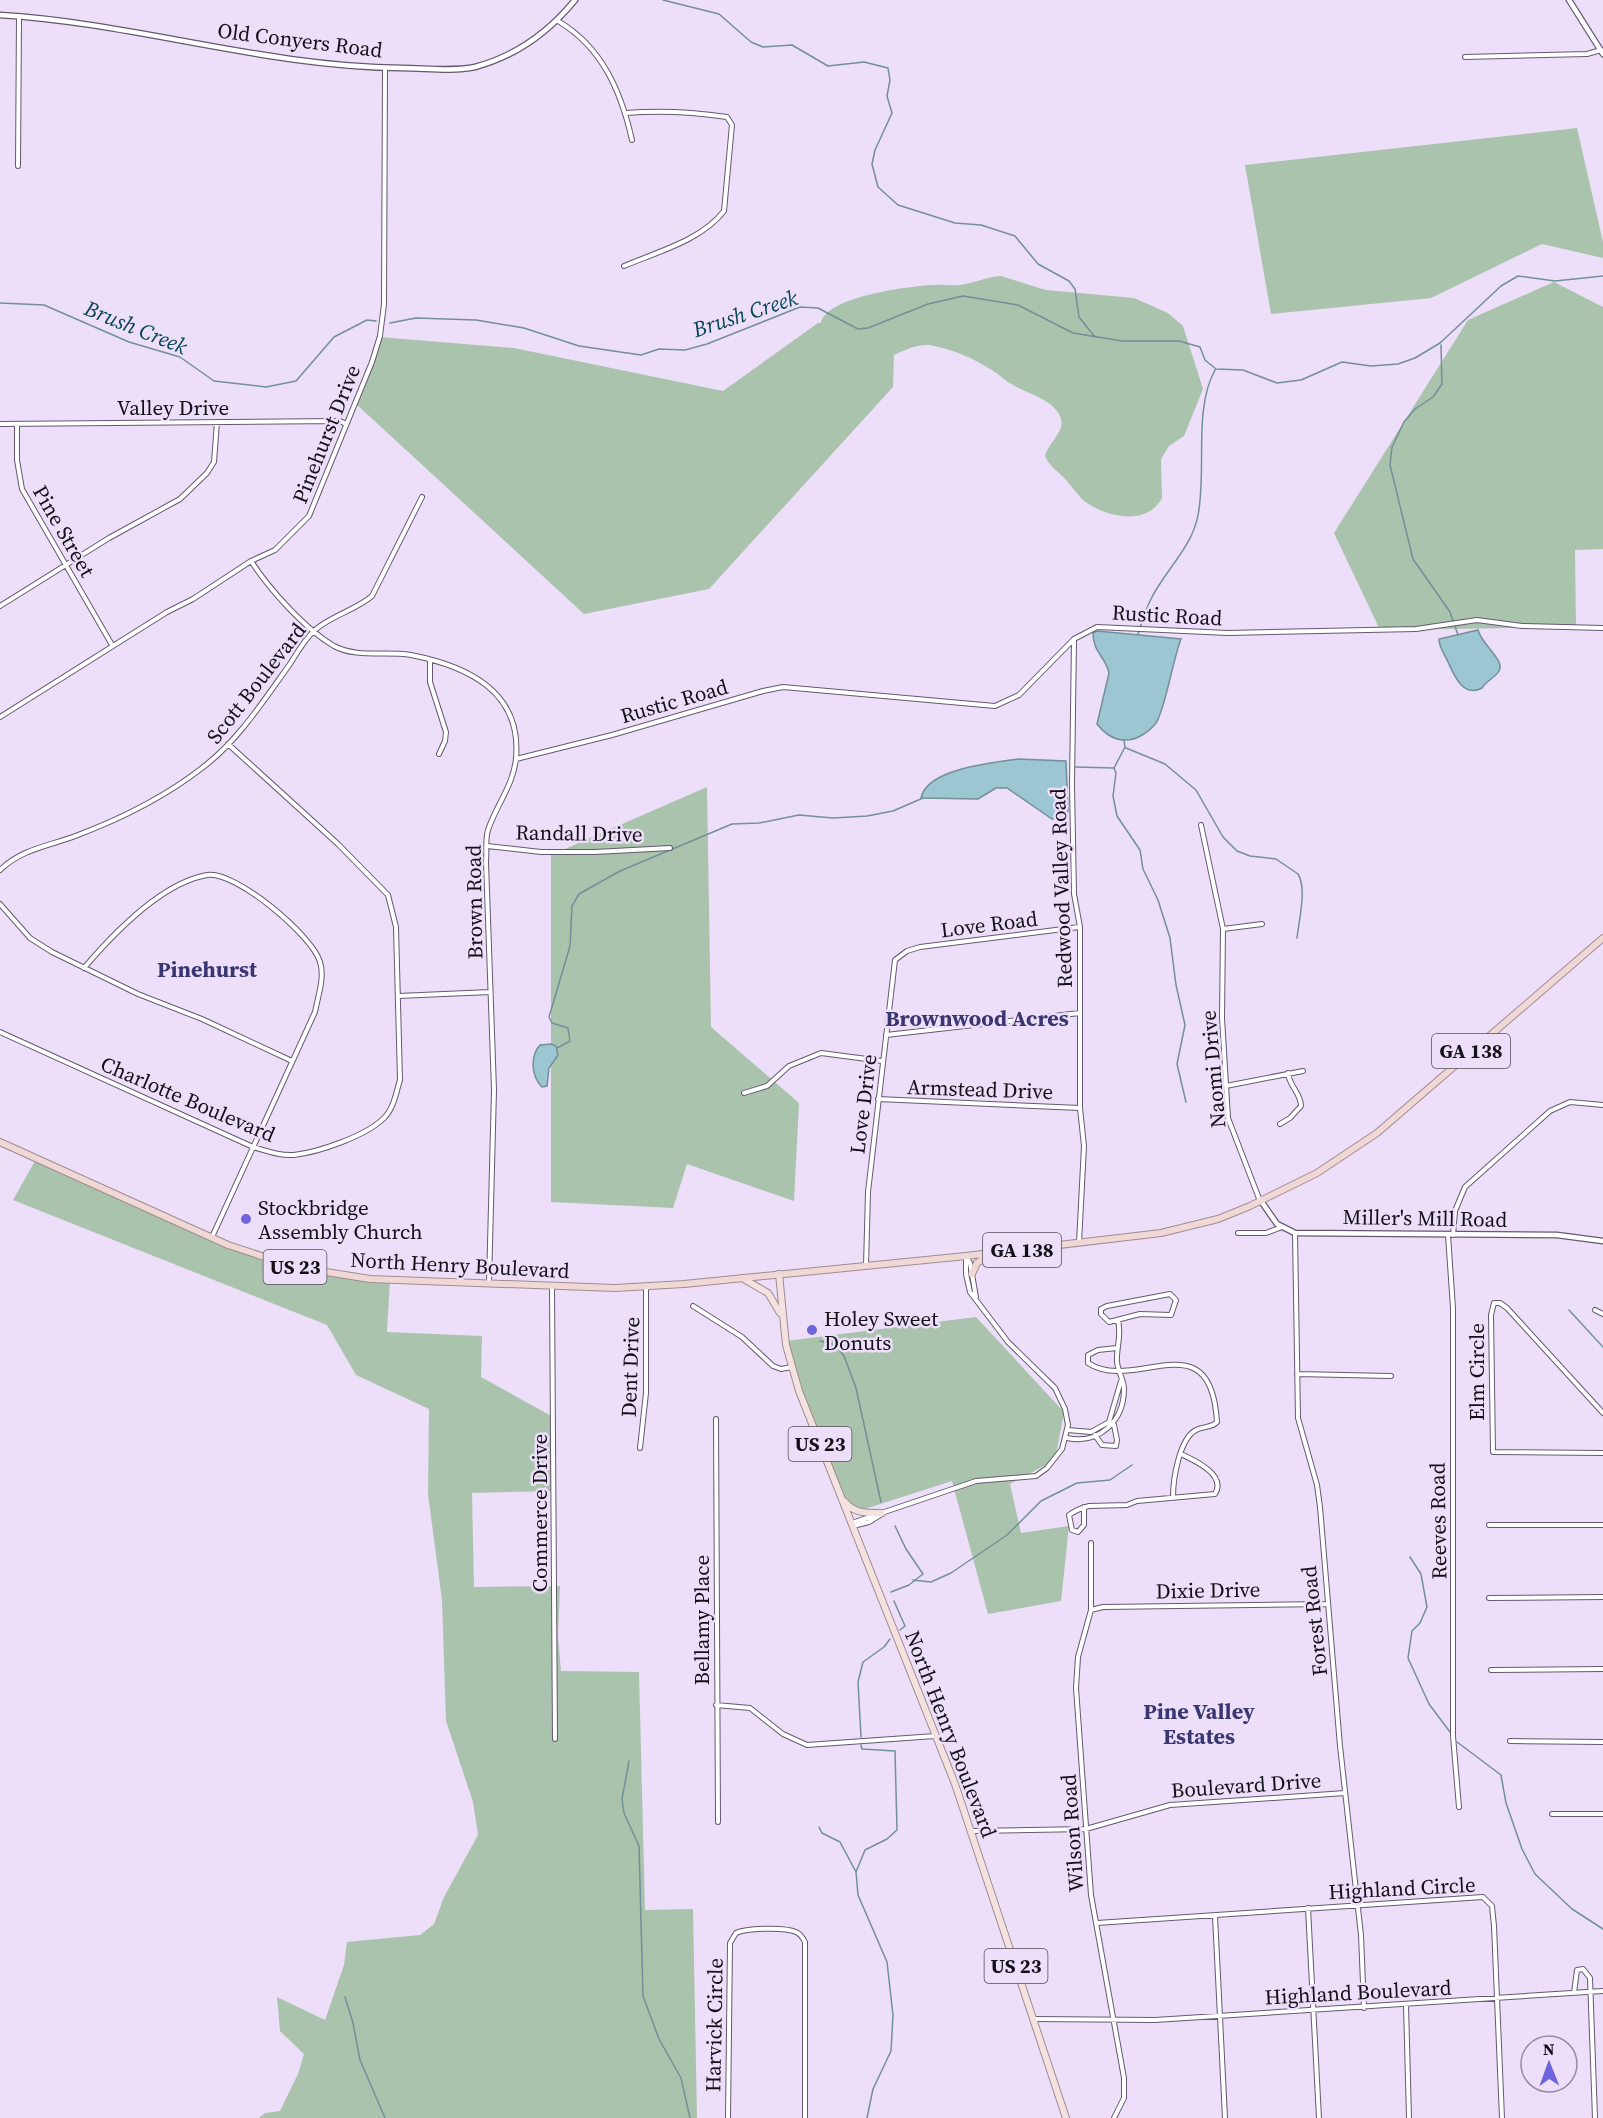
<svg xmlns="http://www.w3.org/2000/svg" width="1603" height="2118" font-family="'Source Serif 4',serif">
	<rect width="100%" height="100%" fill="#eddffa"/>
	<!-- green -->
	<path fill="#aac3ac" d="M1577,128l26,114v16l-61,-14 -111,54 -160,16 -26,-149z
		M1001,276l45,14 88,8 34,15 15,13 20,63 -19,47 -15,10 -8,13 1,39c-15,29 -56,19 -78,3 -7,-7 -12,-14 -18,-21 -8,-9 -17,-14 -21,-24 3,-13 20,-24 16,-37 -5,-19 -33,-25 -48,-34 -8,-4 -15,-12 -23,-16 -17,-11 -41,-21 -61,-24 -13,-1 -24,5 -35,10l-1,32 -184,202 -125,25 -229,-211 24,-66 135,11 209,43 95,-68h3c4,-26 88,-37 112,-38 9,-1 18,1 27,0 14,-2 26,-8 41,-9z
		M1554,282l49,25v242l-28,1 1,77 -196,3 -46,-97 134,-213z
		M707,787l4,240 88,76 -5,98 -107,-37 -14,44 -122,-6v-347z
		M35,1161l183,83 85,26 87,9 -3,53 95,4 -1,41 72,40 -1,74 -80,2 2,94 86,-1 -2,50 3,35 78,1 6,238 48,-1 4,209h-438l6,-5 15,-2 18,-37 6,-20 -24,-23 -3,-34 48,23 19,-55 3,-23 73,-7 14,-11 10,-27 34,-62 -5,-33 -27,-81 -4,-121 -14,-106 1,-85 -73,-34 -29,-50 -314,-125z
		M976,1317l88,95 -9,48 -45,24 11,49 48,-7 -8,75 -73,13 -36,-133 -106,34 -40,-106 -20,-68z"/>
	<!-- water -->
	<path fill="#9cc6d2" stroke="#738f9a" stroke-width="1.5" d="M1478,630c3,14 28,31 21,41 -4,7 -12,9 -17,17 -19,10 -28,-13 -34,-26 -4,-9 -9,-14 -9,-23z
		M1097,631l84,8c-8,20 -16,71 -25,84 -7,9 -20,18 -32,17 -11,0 -21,-8 -27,-16l12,-51c-3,-16 -16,-20 -16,-40z
		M1018,759l48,2 2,50 -4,6 -12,2 -45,-31h-11l-18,11 -57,-1c6,-30 72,-35 97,-39z
		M551,1044l5,2 2,9 -9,13 -2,18 -5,1c-11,-11 -12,-31 -2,-42z"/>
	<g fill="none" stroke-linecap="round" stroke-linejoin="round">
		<!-- stream -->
		<path stroke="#738f9a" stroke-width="1.5" d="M663,0l56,14 32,28 12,5 29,-2 36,21 36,-4 24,6 2,12 -3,16 5,17 -17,37 -3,14 6,23 20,18 57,18 26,2 34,11 23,28 31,17 6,8 4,28 16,20
			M0,303l44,2 85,37 51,15 34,24 52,6 30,-6 38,-44 33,-17 9,1
			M390,323l26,-5 60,2 48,8 55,18 62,9 18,-6 26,1 22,-6 93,-37 18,1 40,21 10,-1 60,-24 35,-8 55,9 55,28 49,8h57l21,6 5,13 11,9 27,1 34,13 24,-3 41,-18 29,4 27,-2 17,-6 25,-15 61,-57 17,-10 37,5 48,-5
			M1441,345l1,39 -9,13 -18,12 -11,13 -12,25 -2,18 23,94 37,53 8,23
			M1138,634c4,-11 7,-24 13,-35 13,-27 42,-53 47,-84 9,-44 -5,-105 17,-145
			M1124,740l1,7 -11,21 2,5 -3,23 4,20 23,34 3,19 15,31 12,38 6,47 9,40 -8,39 9,38
			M1126,748l39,16 31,26 27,47 14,14 13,5 26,3 22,15c9,14 1,46 -1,64
			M1075,767l39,1
			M557,1048l13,-7 -2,-13 -16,-5 -3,-6 21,-71 2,-40 7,-12 41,-23 112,-47 27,-1 40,-8 34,3 34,-2 26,-5 30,-13
			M1569,1310l34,37
			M820,1341l16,4 8,11 12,32 25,114
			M1410,1557l11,17 6,33 -7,16 -8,8 -4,27 21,46 21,28
			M913,1580l18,2 20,-9 56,-38 34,-34 36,-18 33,-3 22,-15
			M891,1592l18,-7 14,-11 -17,-25 -11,-23
			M894,1601l11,25 -5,4
			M861,1737l-3,-55 5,-20 21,-15 6,-8
			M1457,1742l44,33 5,28 16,46 13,25 37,35 31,20
			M861,1745l1,4 33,2 2,79 -10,9 -22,11 -9,22 2,23 29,67 6,53 -2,36 -18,38 -6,29
			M629,1761l-7,38 2,14 15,33 4,150 16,43 22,39 9,40
			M819,1827l3,6 18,9 16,30
			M345,1997l8,26 7,37 25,58"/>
		<defs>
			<path id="minor" d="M558,21c44,26 63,70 74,119
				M1465,57l122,-3 14,-4
				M18,166l1,-149
				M624,266c33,-14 78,-26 100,-55l8,-86 -5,-8c-34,-5 -66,-7 -101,-4
				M0,424l340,-3 6,3
				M17,424v36l5,29 90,156
				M251,561c18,28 54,68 83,85 22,12 52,5 77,9 56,11 111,36 105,103 -2,26 -20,48 -28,72 -3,10 -1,22 -2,32l8,228 -5,193
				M0,606l109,-68 71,-39 27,-26 7,-11 3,-40
				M1074,639l-2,146 2,109 6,33v181l4,38 -5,97
				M430,661v21l16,50 -1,9 -6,13
				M0,717l167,-105 26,-13 58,-38 24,-11 34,-34 63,-154 8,-26 4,-32 1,-236
				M516,759l96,-24 151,-44 20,-4 212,19 24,-11 55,-56 23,-12 131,6 188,-4 61,-9 45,6 81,2
				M1201,825l22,104 -1,89 6,100 32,83
				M487,846l54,6h54l75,-4
				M0,870c23,-22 50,-24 78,-35 42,-16 88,-39 124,-67 36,-27 62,-68 88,-104 7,-11 14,-24 24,-33 14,-14 42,-21 58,-35l50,-99
				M0,904l30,34 22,14 86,42 64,25 90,42
				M1223,929l39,-5
				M84,968c29,-34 77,-85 123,-93 28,-5 106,61 113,87 5,15 -2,34 -5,50l-103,225
				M398,996l92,-4
				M0,1032l253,115c14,4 27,9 41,8 25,-3 72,-19 90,-37 10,-10 12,-25 16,-38l-4,-153 -8,-32 -50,-51 -110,-100
				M886,1035l194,-22
				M1226,1086l77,-15
				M744,1093l23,-7 22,-20 32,-13 61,8
				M878,1099l202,9
				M1280,1124l10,-6 11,-12c0,-13 -12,-20 -13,-33
				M1238,1233h28l16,-6
				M1295,1233l3,185 19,67 3,22 20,239 21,189 3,73
				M1448,1235l5,73v428l6,71
				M1453,1235l2,-24 10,-24 85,-76 20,-9 33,3
				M966,1256l4,7 6,34
				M866,1266l2,-74 27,-232 12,-9 13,-4 159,-20
				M552,1287l3,452
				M1170,1294l6,6 -5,15 -31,-1 -31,8 -8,-8v-5l6,-3z
				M693,1306l49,31 31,29 8,3 11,-2
				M1595,1310l8,4
				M1117,1348l-19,2 -10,5v8c47,31 123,-45 129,59 -5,6 -14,4 -21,8 -17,9 -23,50 -23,67
				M1297,1374l94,2
				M1603,1413l-96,-105 -7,-5h-6l-3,12 2,137 110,1
				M716,1419l2,403
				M1068,1430l23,2 18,-10 12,-41
				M1095,1435l7,10 14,1 1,-6 -3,-15
				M1067,1438c32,7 57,-17 57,-49 0,-9 -6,-17 -7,-27 -1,-13 5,-28 1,-41
				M640,1448l6,-55v-106
				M1084,1507v18l-6,7 -6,-2 -3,-15c7,-5 12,-7 20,-9l38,-1 10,-4 78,-7c12,-19 -21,-34 -34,-40
				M852,1523l124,-42 60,-5 11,-8 15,-19 6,-24 -3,-16 -10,-21 -47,-46 -38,-50 -4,-18v-18
				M1489,1525h114
				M853,1526l16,-4 13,-8
				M1091,1543v67l-13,47 -2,31 15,207 33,183v20l-10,20
				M1489,1598l114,-1
				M1091,1610l12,-3 225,-3
				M1491,1670l112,-1
				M716,1705l34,3 33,26 24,11 128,-9
				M1510,1741l93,1
				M1552,1814h51
				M972,1831l114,-2 84,-24 175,-12
				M1308,1908l11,210
				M1215,1916l10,202
				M1097,1923l386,-26 9,9 2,20 8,192
				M1574,1993l3,-23 6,-1 7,9 5,140
				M1406,2005l3,113
				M1034,2019l121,1 448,-29
				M728,2118l2,-175 6,-10c10,-5 49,-6 60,-1 5,2 7,6 9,10v176"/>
			<path id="tertiary" d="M1569,0l34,54
				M0,15c135,8 266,52 402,53 23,0 50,4 73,-1 41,-11 73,-34 100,-67
				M1261,1201l16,23 18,9 262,2 46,6"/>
			<path id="primary" d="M779,1274l7,71 13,46 156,393 111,334
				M742,1278l26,15 12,20
				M845,1502c10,12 22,11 37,11"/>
			<path id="trunk" d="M0,1142l228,103 67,22 75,12 245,9 69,-4 282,-28 195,-23 57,-14 32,-13 67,-33 60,-40 226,-195
				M972,1274l5,-11 12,-8"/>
		</defs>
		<!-- minor casing -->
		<use href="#minor" stroke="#65596f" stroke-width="6"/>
		<!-- tertiary casing -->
		<use href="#tertiary" stroke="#65596f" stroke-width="7"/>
		<!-- primary casing -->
		<use href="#primary" stroke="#a08c8e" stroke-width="8"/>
		<!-- trunk casing -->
		<use href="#trunk" stroke="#a08c8e" stroke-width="8"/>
		<!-- minor -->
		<use href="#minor" stroke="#fff" stroke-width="4"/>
		<!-- tertiary -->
		<use href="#tertiary" stroke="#fff" stroke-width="4.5"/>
		<!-- primary -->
		<use href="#primary" stroke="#f4e2e1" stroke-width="6"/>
		<!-- trunk -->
		<use href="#trunk" stroke="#f0d8d7" stroke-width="6"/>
	</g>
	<!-- markers -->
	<g fill="#6e64de" stroke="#eddffa" stroke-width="2">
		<circle cx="246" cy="1219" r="6"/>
		<circle cx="812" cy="1330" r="6"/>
	</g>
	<g text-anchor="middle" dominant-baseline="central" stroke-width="5" stroke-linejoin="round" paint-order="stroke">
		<!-- shield labels -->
		<g fill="#eddffa" stroke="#554e5c" stroke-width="1.5">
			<rect x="1432" y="1034" width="78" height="34" rx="4.5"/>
			<rect x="983" y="1233" width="78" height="34" rx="4.5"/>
			<rect x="263.5" y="1250" width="63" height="34" rx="4.5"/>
			<rect x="788.5" y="1427" width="63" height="34" rx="4.5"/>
			<rect x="984.5" y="1949" width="63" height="34" rx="4.5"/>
		</g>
		<g font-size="20" font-weight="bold" fill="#141018">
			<text x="1471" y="1051">GA 138</text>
			<text x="1022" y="1250">GA 138</text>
			<text x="295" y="1267">US 23</text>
			<text x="820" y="1444">US 23</text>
			<text x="1016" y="1966">US 23</text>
		</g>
		<!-- street labels -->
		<g font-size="21" fill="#141018" stroke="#eddffa">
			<text transform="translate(300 40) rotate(7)">Old Conyers Road</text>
			<text x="173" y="407">Valley Drive</text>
			<text transform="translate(326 434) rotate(-68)">Pinehurst Drive</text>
			<text transform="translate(64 531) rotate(60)">Pine Street</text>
			<text transform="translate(1167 615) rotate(3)">Rustic Road</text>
			<text transform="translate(256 683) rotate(-52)">Scott Boulevard</text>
			<text transform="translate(674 701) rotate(-16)">Rustic Road</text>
			<text transform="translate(579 833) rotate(1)">Randall Drive</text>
			<text transform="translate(1061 888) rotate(-92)">Redwood Valley Road</text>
			<text transform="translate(474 902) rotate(-91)">Brown Road</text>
			<text transform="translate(989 924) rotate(-7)">Love Road</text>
			<text transform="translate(1213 1069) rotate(-95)">Naomi Drive</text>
			<text transform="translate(980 1089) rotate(2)">Armstead Drive</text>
			<text transform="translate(188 1099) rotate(23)">Charlotte Boulevard</text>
			<text transform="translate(863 1104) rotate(-83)">Love Drive</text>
			<text transform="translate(1425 1218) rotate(1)">Miller's Mill Road</text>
			<text transform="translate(460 1265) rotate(3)">North Henry Boulevard</text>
			<text transform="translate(630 1367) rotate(-88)">Dent Drive</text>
			<text transform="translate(1476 1372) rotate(-90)">Elm Circle</text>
			<text transform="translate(539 1513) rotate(-90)">Commerce Drive</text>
			<text transform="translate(1438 1521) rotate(-91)">Reeves Road</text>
			<text transform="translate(1208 1590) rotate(-1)">Dixie Drive</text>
			<text transform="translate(701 1620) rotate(-90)">Bellamy Place</text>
			<text transform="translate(1314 1621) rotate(-96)">Forest Road</text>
			<text transform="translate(951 1734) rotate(69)">North Henry Boulevard</text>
			<text transform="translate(1246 1785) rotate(-4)">Boulevard Drive</text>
			<text transform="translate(1072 1833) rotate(-94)">Wilson Road</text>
			<text transform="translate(1402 1888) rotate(-3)">Highland Circle</text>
			<text transform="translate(1358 1992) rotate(-3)">Highland Boulevard</text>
			<text transform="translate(714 2025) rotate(-89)">Harvick Circle</text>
		</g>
		<!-- poi labels -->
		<g font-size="21" fill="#141018" stroke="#eddffa" text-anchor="start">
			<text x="258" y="1207">Stockbridge<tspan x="258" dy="24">Assembly Church</tspan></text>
			<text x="824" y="1318">Holey Sweet<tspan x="824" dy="24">Donuts</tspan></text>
		</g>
		<!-- water labels -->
		<g font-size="22" font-style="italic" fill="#084654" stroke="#eddffa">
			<text transform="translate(745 313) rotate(-18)">Brush Creek</text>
			<text transform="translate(136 327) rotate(22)">Brush Creek</text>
		</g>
		<!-- neighbourhood labels -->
		<g font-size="22" font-weight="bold" fill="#3a3672" stroke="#eddffa">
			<text x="207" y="969">Pinehurst</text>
			<text x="977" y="1018">Brownwood Acres</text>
			<text x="1199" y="1711">Pine Valley<tspan x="1199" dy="25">Estates</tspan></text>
		</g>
	</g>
	<!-- north arrow -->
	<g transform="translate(1549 2064) rotate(359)"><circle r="28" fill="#eddffa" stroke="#968ca0" stroke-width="1.5"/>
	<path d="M0-4.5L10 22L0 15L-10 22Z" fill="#6e64de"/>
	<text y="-9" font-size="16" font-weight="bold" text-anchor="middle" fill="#141018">N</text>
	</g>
</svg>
